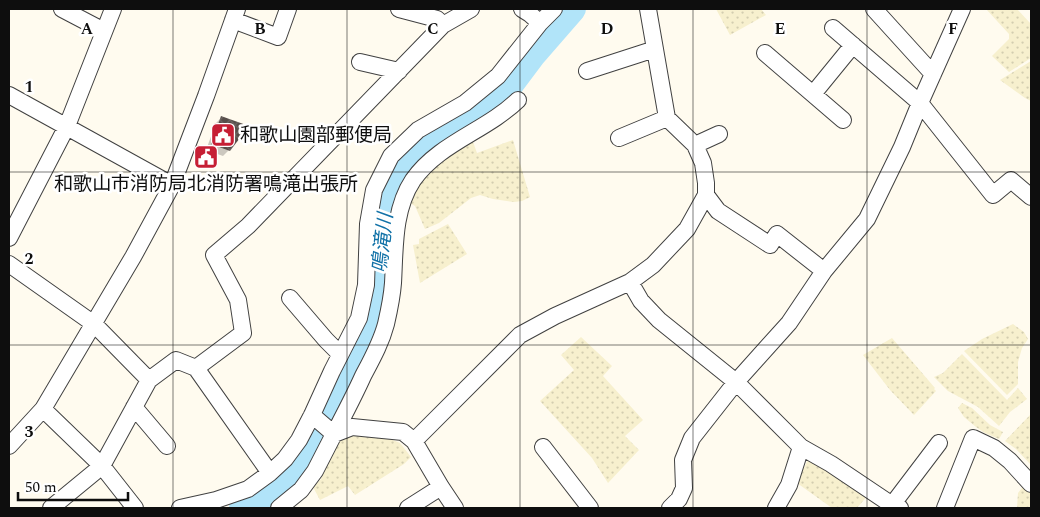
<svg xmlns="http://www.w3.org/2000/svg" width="1040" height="517" font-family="Spectral,'Noto Sans JP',serif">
	<defs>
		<pattern id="farmland-dots" width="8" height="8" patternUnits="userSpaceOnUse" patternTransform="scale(1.25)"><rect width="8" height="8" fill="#f7f0ce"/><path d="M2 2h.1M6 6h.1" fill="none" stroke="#d3cdb0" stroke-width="1.8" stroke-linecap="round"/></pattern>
		<pattern id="building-cross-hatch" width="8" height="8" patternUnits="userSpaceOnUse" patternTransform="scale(1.25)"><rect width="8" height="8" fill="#574e4a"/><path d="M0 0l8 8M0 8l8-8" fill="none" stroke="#6a6360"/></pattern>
	</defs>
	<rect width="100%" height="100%" fill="#fffbef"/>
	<!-- farmland -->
	<path fill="url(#farmland-dots)" d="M716,9h45l5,6 -36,20z
		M986,9h31l14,15v34l-22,14 -17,-16 17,-17v-5z
		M1031,61v40l-6,-3 -25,-18z
		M472,139l5,14 36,-13 17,57 -8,4 -8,1 -21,-3 -13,-4 -9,3 -32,25 -14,6 -10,-23 -7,-4 8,-15 10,-11 15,-14z
		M448,224l19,30 -47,29 -7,-38 6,-1v-5z
		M1013,324l11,8 4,7 -6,9 -4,14v22l-11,11 -43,-44 18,-12z
		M581,337l31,29 -9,10 40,44 -18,16 14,14 -31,33 -16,-25 -52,-57 34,-31 -13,-15z
		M892,338l43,50 -1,1 2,2 -22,24 -24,-25 -27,-35z
		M962,354l45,46 11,-12 9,11 -17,13 -11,14 -21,-19 -30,-16 -14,-14 9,-4z
		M962,403l10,5 18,17 13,7 -4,7 -14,-6 -9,-6 -12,-10 -6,-9z
		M1031,414v51l-15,-16 -11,-8z
		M349,434l39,4 12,5 11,14 -7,7 -49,31 -7,-9 -28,14 -7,-13 8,-8 10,-24 7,-12z
		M809,458l60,36 -12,14h-25l-35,-25 1,-4z
		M1029,479l2,3v26h-14l1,-15z"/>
	<!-- shadow -->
	<path fill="#0003" d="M222,117l7,33 -6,6 -17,-6 10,-27z"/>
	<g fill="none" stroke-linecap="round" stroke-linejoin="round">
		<!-- river -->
		<path stroke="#b1e4f9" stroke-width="26" d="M242,508l36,-18 16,-16 22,-33 38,-81 21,-52 11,-103 16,-27 14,-21 87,-62 30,-40 40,-46"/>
	</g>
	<!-- building -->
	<path fill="url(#building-cross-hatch)" d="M221,116l28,10 -19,25 -19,-7z"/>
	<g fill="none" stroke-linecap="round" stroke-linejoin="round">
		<defs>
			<path id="minor" d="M62,9l42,22
				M399,9l38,10 6,6
				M522,9l8,5 10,9
				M874,9l59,65
				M233,20l45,17 10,-28
				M833,28l87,75 73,92 18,-15 20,17
				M765,53l78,67
				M360,62l39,9
				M587,71l68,-22
				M813,94l40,-49
				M9,95l163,90
				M619,138l48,-20
				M695,145l24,-11
				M706,195l12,16 52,34 7,-11 47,37
				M9,238l58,-112 46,-117
				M9,264l85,60 55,56 -47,86 -51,42
				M630,282l11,19 18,19 77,62 65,65 30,17 61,41 8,3
				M290,298l36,42 14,14
				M196,368l47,-35 -5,-33 -24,-45 34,-29 195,-201 28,-16
				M149,380l27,-20 20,8 74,105
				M134,407l33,39
				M43,409l59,57 33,42
				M312,415l22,19c10,-19 20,-38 29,-58 9,-17 18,-33 23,-52 3,-13 6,-27 7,-41 2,-34 0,-73 20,-103 26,-37 73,-49 105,-80
				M414,441l106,-106 35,-19 75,-34 23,-17 34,-36 19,-34v-12l-3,-20 -8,-18 -28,-27 -19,-109
				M9,446l34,-37 90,-152 39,-72 34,-89 31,-87
				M543,447l47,61
				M892,505l47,-62
				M180,508l36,-8 32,-11 22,-16 15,-14 14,-19 13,-25 20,-44 27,-53 7,-33 2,-61 6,-34 17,-34 27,-26 47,-27 33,-27 42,-53 14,-14
				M279,508l22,-18 14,-19 19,-37 18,-7 51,5 11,9 27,46 14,21
				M408,508l33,-21
				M670,508l9,-9 5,-11 -1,-28 9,-22 44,-56 53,-59 35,-52 43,-52 35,-72 18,-44 42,-94
				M776,508l13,-23 12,-38
				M945,508l28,-70 21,10 16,13 21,23"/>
		</defs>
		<!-- minor casing -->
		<use href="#minor" stroke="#414141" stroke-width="18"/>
		<!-- minor -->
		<use href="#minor" stroke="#fff" stroke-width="16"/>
	</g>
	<!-- grid -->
	<path fill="none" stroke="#0e0e0e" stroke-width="1" stroke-opacity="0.55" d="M173,9v499M347,9v499M520,9v499M693,9v499M867,9v499M9,172h1022M9,345h1022"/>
	<!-- icons -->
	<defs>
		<symbol id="civic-square" viewBox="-11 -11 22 22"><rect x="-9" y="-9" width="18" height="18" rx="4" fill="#c61e34" stroke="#fff"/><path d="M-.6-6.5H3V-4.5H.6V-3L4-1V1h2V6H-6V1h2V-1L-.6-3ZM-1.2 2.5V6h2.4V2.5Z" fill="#fff"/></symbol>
	</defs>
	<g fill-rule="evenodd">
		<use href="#civic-square" x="209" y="121" width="28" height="28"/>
		<use href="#civic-square" x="192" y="143" width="28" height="28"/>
	</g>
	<g text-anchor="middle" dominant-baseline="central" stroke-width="5" stroke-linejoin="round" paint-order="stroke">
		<!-- poi labels -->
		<g font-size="19" fill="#0e0e0e" stroke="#fff" text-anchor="start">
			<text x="240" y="135">和歌山園部郵便局</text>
			<text x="206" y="184" text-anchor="middle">和歌山市消防局北消防署鳴滝出張所</text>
		</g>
		<!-- water labels -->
		<g font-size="20" font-style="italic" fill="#1071a7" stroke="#fff">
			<text transform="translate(383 243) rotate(-84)">鳴滝川</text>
		</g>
	</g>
	<g font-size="16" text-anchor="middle" font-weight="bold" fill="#0e0e0e" stroke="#fff" stroke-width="5" stroke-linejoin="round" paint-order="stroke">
		<text x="87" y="34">A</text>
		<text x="260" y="34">B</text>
		<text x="433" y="34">C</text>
		<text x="607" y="34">D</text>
		<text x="780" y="34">E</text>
		<text x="953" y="34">F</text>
		<text x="29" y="92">1</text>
		<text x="29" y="264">2</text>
		<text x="29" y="437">3</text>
	</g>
	<!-- border -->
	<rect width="1040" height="517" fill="none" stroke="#0e0e0e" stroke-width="20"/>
	<!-- scale -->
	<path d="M18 492v8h110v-8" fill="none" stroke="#0e0e0e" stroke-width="2.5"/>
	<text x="25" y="492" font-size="15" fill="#0e0e0e" stroke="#ffffff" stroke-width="4" paint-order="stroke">50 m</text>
</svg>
